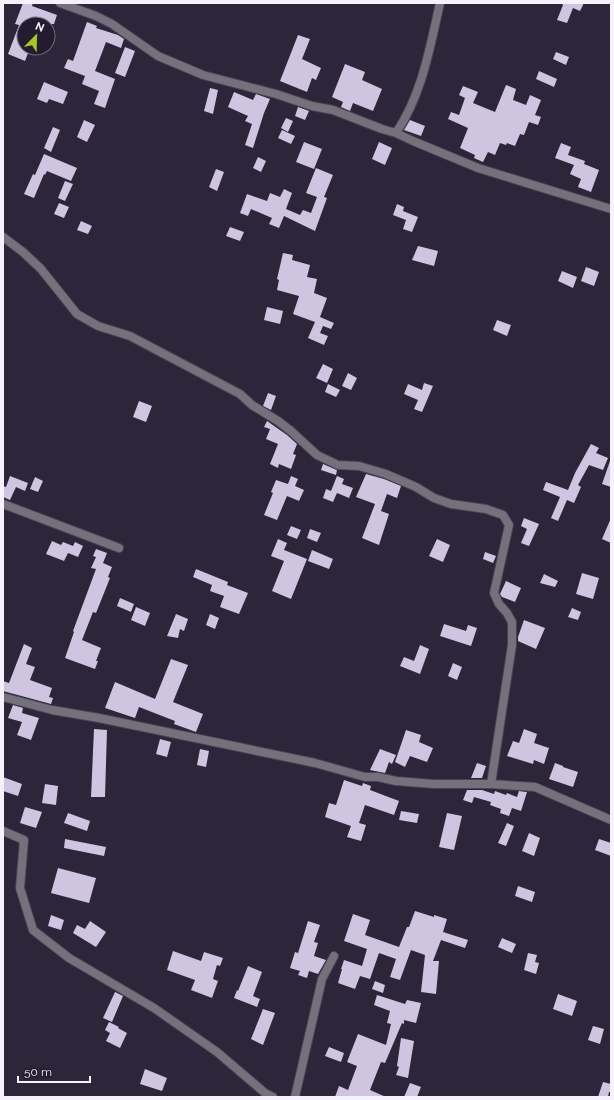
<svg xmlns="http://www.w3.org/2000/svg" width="614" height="1100" font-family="Raleway,sans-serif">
	<rect width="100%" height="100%" fill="#2d2539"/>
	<!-- building -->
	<path fill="#cfc5e0" d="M23,3h10l-1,3 25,9 -3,9h-30v24h6l-5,13 -17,-7 11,-29 -4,-1z
		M561,3h23l-4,8 -7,-3 -6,15 -10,-3 6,-15z
		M87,22l10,4 -1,2 22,7 6,4 -3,9 -15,-6 -11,29 20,8 -10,29 -11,-4 5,-13 -17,-7 3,-8 -21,-8 4,-9 5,2z
		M298,35l12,4 -8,20 19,9 -5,12 -4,-2 -5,14 -27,-11z
		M125,47l10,4 -10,26 -10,-4z
		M556,52l13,5 -3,8 -13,-6z
		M345,64l20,8 -3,8 20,9 -9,22 -20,-8 -3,8 -9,-4 2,-5 -11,-5z
		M539,71l18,8 -3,8 -18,-8z
		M44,82l24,10 -5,12 -14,-5 -2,4 -10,-4z
		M506,85l10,4 -3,11 13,5 4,-10 11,5 -6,15 6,2 -3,8 -9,-3 -5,13 -4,-1 -5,12 -8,-3 -1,2 -6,-2 -5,12 -7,-3 -5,10 -9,-4 1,-3 -15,-7 8,-20 -20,-9 3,-7 8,3 6,-17 -6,-3 4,-9 15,6 -5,11 22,9z
		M210,88l8,2 -5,24 -9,-3z
		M234,92l19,8 3,-6 14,5 -6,14 -11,35 -8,-3 7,-21 -7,-3 3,-5 -20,-9z
		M298,107l11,4 -4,9 -10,-4z
		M286,118l7,3 -5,11 -7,-4z
		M84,120l11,5 -8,17 -10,-5z
		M410,120l15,6 -4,10 -17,-6z
		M53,127l7,3 -9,22 -7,-4z
		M282,130l13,6 -4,8 -13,-6z
		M304,142l18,7 -8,20 -18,-7z
		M379,142l13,6 -7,17 -13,-6z
		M561,143l10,4 -3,8 17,6 -1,3 15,6 -8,22 -13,-5 3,-8 -11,-5 4,-9 -19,-7z
		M44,154l33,14 -6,13 -24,-10 -2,4 -1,-1 -10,24 -10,-4 9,-20 2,1z
		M258,157l8,4 -5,11 -8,-4z
		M316,168l17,7 -9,22 3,1 -12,33 -31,-15 -5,12 -10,-4 3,-6 -21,-9 -3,7 -8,-3 7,-19 20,7 3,-8 10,4 4,-8 8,4 -6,16 14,6 3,-5 8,3 6,-16 -11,-4z
		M216,169l8,3 -7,19 -8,-4z
		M65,181l8,3 -8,17 -7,-3z
		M59,203l10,4 -5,11 -10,-4z
		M397,204l7,3 -1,4 15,6 -6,15 -9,-3 3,-9 -13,-5z
		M81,221l11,5 -4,8 -11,-4z
		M230,227l14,5 -4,9 -14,-5z
		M418,246l20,5 -4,15 -22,-6z
		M283,253l10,2 -1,5 18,5 -3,12 10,2 -3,14 13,5 -7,19 14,6 -3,6 -8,-3 -3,7 8,3 -4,9 -16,-7 7,-16 -22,-8 6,-18 -22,-6 2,-10 -2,-1z
		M586,267l13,5 -5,14 -13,-5z
		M562,271l15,6 -4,11 -15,-7z
		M267,307l16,4 -3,13 -16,-4z
		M497,320l14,5 -4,11 -14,-6z
		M323,364l10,5 -6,14 -11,-5z
		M348,373l9,5 -6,12 -9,-4z
		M424,383l9,3 -11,26 -8,-3 4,-9 -14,-6 4,-10 14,6z
		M328,384l12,6 -4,7 -11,-5z
		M268,393l8,3 -5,14 -8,-4z
		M139,401l13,5 -6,16 -13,-5z
		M267,421l20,14 10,9 -4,10 3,1 -5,14 -12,-5 -1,4 -8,-4 8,-20 -12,-5 4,-10 -6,-2z
		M591,444l8,4 -3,5 12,5 -5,12 -14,-5 -11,20 3,2 -7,16 -7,-3 -9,21 -7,-3 9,-21 -17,-7 3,-8 22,8 7,-17z
		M610,461h1v26l-9,-3z
		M323,464l14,6 -1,5 -15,-5z
		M366,474l18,5 17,7 -4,12 -10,-4 -6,17 8,3 -10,31 -17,-7 13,-34 -19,-7z
		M10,476l18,7 -3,8 -9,-4 -6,13 -7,-3v-11l3,1z
		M291,476l7,3 -3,7 9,4 -5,11 -12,-5 -10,24 -13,-5 9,-22 -2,-1 5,-12 12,4z
		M337,476l7,3 -2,5 11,4 -4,10 -12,-5 -4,9 -10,-4 3,-9 5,2z
		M35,477l8,4 -5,11 -8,-3z
		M524,518l15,6 -10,22 -8,-3 6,-14 -6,-3z
		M611,518v25l-9,-4z
		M291,526l10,4 -4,9 -10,-4z
		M310,529l11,4 -4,9 -10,-4z
		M278,539l9,4 -3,7 23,9 -16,40 -19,-8 12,-30 -13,-5z
		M437,539l13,6 -7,17 -14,-6z
		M52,541l9,4 2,-3 10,4 2,-4 8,4 -5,11 -10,-4 -4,8 -18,-7z
		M96,549l11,4 -4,10 9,4 -4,10 2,1 -14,35 -3,-1 -11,28 19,8 -5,13h2l-3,8 -30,-11 9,-26 -1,-1 23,-62 -5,-1 5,-11 -3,-1z
		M312,550l21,9 -4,10 -21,-8z
		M485,552l11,4 -3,7 -10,-4z
		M196,569l32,13 -1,3 21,8 -9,21 -19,-7 4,-11 -14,-5 2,-6 -19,-8z
		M582,573l17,5 -6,21 -17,-5z
		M544,574l14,7 -3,6 -15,-4z
		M506,581l15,7 -6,14 -13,-5 -2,-3z
		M120,598l14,6 -3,8 -14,-6z
		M136,607l14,6 -5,13 -14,-6z
		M572,608l9,4 -3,8 -10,-3z
		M176,614l12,5 -4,12 -4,-2 -2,9 -11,-2z
		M210,614l9,4 -4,11 -9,-4z
		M524,620l21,8 -9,21 -18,-8v-4z
		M444,624l22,7 2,-6 9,3 -6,18 -31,-10z
		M24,644l8,4 -6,16 9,3 -5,13 22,8 -3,9 4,1 -2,6 -48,-13v-10l6,2z
		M420,645l9,4 -9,25 -20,-8 4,-9 10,4z
		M171,659l17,6 -15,37 30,12 -7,18 -22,-8 1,-3 -36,-14 -4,11 -30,-10 10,-26 40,17z
		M453,663l9,4 -5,13 -9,-4z
		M13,705l10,3 -1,5 17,5 -8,22 -14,-5 5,-13 -14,-4z
		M94,729l13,1 -2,67h-14z
		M524,729l13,5 -3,9 15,5 -5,16 -10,-4 -1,4 -26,-8 6,-15 6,2z
		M406,730l15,5 -2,7 14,6 -6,14 -17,-6 -5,11 -10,-5z
		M160,739l11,3 -4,15 -11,-3z
		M200,749l9,2 -3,16 -9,-2z
		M380,749l16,6 -4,9 -3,-2 -4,11 -15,-3z
		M477,763l9,3 -4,12h-11z
		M555,763l8,3v1l15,5 -5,15 -24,-8z
		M3,777l19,7 -4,12 -15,-5z
		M344,780l18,6 1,-3 8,3 -1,4 29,11 -5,14 -29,-10 -6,18 7,2 -5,16 -14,-4 4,-11 -26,-9 4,-14 7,2z
		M45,784l13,2 -2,19 -14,-2z
		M467,790h15l12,4 1,-3 11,4 1,-2 10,4 2,-6 8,1 -6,19 -9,-3 -3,8 -9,-3 1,-4 -11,-4 1,-3 -17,-5 -2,6 -9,-3z
		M25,807l17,5 -6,16 -16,-5z
		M401,811l18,3 -2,9 -18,-3z
		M68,813l22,8 -3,10 -23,-8z
		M447,813l15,3 -8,34 -15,-3z
		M507,823l7,3 -8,20 -8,-3z
		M529,833l11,5 -6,18 -12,-5z
		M65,839l41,8 -2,9 -40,-8z
		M599,839l12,4v13l-16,-6z
		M58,868l38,10 -7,25 -38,-10z
		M518,886l17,6 -3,10 -17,-6z
		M415,911l19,6v-2l13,4 -4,13 25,8 -3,8 -24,-8 -8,21h6l-3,33 -15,-2 4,-37 -14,-5 -11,30 -10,-3 6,-18 -17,-6 -9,26 -10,-3 -5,13 -17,-6 4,-14h-1l3,-9 18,6 5,-17 -23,-8 9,-27 17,6 -5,15 34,12 8,-20h2z
		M51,915l13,5 -3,10 -13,-4z
		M90,921l16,11 -10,15 -23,-14 4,-8 8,4z
		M308,921l12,4 -6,17 4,1 -4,13 12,4 -8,14 -9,-3 -2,7 -9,-3 2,-4 -10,-3 5,-16 3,1z
		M502,938l14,6 -4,9 -14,-6z
		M173,951l28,10 3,-9 19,6 -3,8 -3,-1 -4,14 5,2 -6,17 -21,-8 4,-10 -28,-10z
		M528,953l9,2 -2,7 4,1 -3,11 -12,-4z
		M248,966l14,6 -9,24 7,3 -3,8 -23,-9 3,-8 1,1z
		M375,981l10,4 -2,8 -11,-4z
		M115,992l8,4 -11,26 -9,-4z
		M558,994l19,7 -5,15 -19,-7z
		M377,995l28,9 2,-4 14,3 -5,20 -12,-3v4l-2,-1 -17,40 -4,-1 -11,28 16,7h-51l4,-11 9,4 9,-24 -10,-4 11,-28 28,11 5,-21 -4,-1 3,-12 -16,-6z
		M263,1009l12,4 -12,32 -12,-6z
		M109,1022l10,5 -1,1 9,5 -7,15 -14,-7 4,-8 -5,-3z
		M593,1026l11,3 -4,15 -12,-4z
		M401,1038l13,3 -6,37 -12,-3 3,-8 -2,-1z
		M329,1047l15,6 -3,9 -16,-6z
		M145,1069l22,9 -5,13 -22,-7z
		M603,1082l8,2v8h-2l-1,5h-10z
		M410,1083l11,4 -4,10h-13z"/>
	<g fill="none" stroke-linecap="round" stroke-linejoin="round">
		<defs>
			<path id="minor" d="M60,3l36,13 16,8 46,32 45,19 73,19 36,12 21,4 49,19 14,4 17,8 65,27 133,41
				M396,133c26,-38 34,-86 44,-130
				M3,237l20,15 18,17 36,45 21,12 32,10 110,58 12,11 26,16 13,10 26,24 21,10 21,1 27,8 30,13 18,11 17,6 35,5 17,6 6,10 -15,68 5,11 8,9 5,9v23l-21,139
				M3,504l116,44
				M3,697l49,13 47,8 216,45 50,14h13l18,4 38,3h57l44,3 76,33
				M3,831l21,9 -4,48 13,42 36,28 85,50 63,44 48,41 8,4
				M295,1097l27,-118 12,-23"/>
		</defs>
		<!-- minor casing -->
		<use href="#minor" stroke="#494254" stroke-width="10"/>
		<!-- minor -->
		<use href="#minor" stroke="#75717c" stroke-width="8"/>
	</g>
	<!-- border -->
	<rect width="614" height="1100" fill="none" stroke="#f6f2fd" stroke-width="8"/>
	<!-- north arrow -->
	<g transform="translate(36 36) rotate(23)"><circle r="19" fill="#231b2f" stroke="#777181"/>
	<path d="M0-3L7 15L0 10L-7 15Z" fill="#a6c821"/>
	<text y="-6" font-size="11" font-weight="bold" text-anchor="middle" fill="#f6f2fd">N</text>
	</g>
	<!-- scale -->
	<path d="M18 1076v6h72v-6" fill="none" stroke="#f6f2fd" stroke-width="2"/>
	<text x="24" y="1076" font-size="12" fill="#f6f2fd" stroke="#231b2f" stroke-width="3" paint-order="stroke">50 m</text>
</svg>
